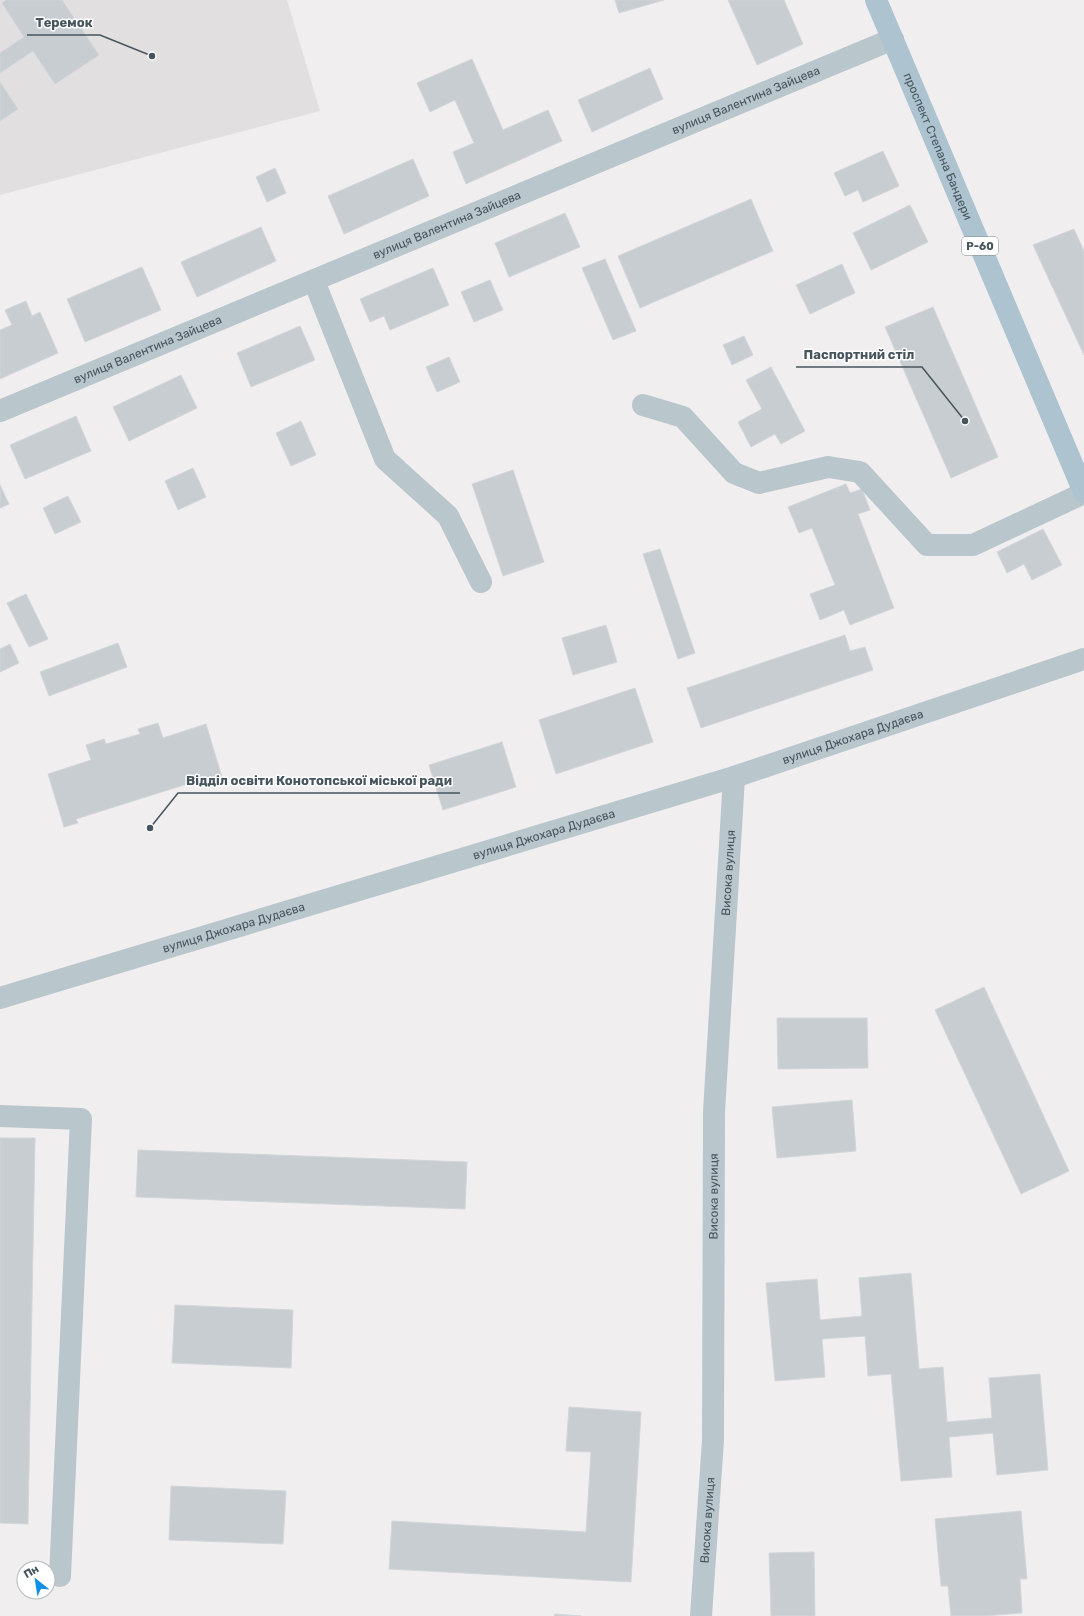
<svg xmlns="http://www.w3.org/2000/svg" width="1084" height="1616" font-family="Rubik,sans-serif">
	<rect width="100%" height="100%" fill="#f1eeef"/>
	<!-- education -->
	<path fill="#e2dfe1" d="M0,0h287l33,111 -320,84z"/>
	<!-- building -->
	<path fill="#c8cdd2" stroke="#d2d6da" d="M6,0h56l37,55 -44,29 -22,-33 -33,22v-20l24,-16 -22,-34z
		M615,0h49l-45,13z
		M728,0h56l19,44 -46,21z
		M472,59l31,71 45,-20 14,31 -96,43 -13,-32 21,-9 -19,-43 -25,12 -13,-29z
		M650,68l13,31 -71,33 -14,-32z
		M0,82l18,27 -18,12z
		M883,151l16,35 -36,16 -5,-12 -13,6 -11,-23z
		M413,159l16,37 -85,38 -16,-38z
		M275,168l11,25 -19,9 -11,-25z
		M751,199l22,52 -133,57 -22,-52z
		M910,205l18,37 -57,28 -18,-37z
		M565,213l15,34 -71,30 -14,-34z
		M261,227l15,34 -79,36 -16,-35z
		M1074,229l10,22v104l-51,-110z
		M605,259l31,72 -23,9 -31,-72z
		M842,264l13,29 -45,21 -14,-29z
		M142,267l19,43 -76,32 -18,-43z
		M433,268l16,37 -59,25 -6,-14 -14,6 -10,-23z
		M490,280l13,30 -29,12 -13,-30z
		M26,301l6,15 8,-4 18,41 -58,26v-49l12,-5 -7,-15z
		M933,307l65,150 -47,21 -66,-151z
		M300,326l15,34 -64,27 -14,-34z
		M744,336l9,19 -21,10 -9,-20z
		M449,357l11,25 -23,10 -11,-25z
		M771,367l34,64 -24,13 -6,-10 -24,13 -13,-25 24,-13 -16,-29z
		M181,375l16,33 -68,33 -16,-34z
		M76,416l15,35 -66,28 -15,-34z
		M301,421l15,34 -25,11 -15,-33z
		M193,468l13,29 -28,13 -13,-29z
		M513,470l31,92 -41,14 -31,-92z
		M846,484l4,9 12,-4 8,21 -12,4 36,94 -44,17 -6,-15 -24,10 -10,-26 25,-9 -23,-57 -13,5 -11,-26z
		M0,485l9,19 -9,4z
		M68,496l13,26 -26,12 -12,-26z
		M1043,529l19,36 -30,15 -8,-16 -17,9 -10,-21z
		M660,549l35,104 -17,6 -35,-105z
		M26,594l22,45 -19,8 -22,-44z
		M606,625l11,37 -44,13 -11,-37z
		M845,635l5,16 15,-4 8,23 -172,58 -14,-40z
		M118,643l9,24 -78,29 -9,-24z
		M10,644l9,19 -19,9v-23z
		M635,688l18,54 -97,32 -17,-54z
		M158,723l5,15 43,-14 16,53 -15,5 -1,-4 -130,41 2,4 -14,4 -16,-53 43,-14 -5,-15 18,-6 2,5 34,-10 -2,-5z
		M502,742l14,45 -73,23 -14,-45z
		M984,987l85,184 -48,23 -86,-184z
		M777,1018h90l1,50 -90,1z
		M852,1100l4,51 -79,7 -5,-51z
		M0,1138h35l-7,386 -28,-1z
		M138,1150l329,12 -2,47 -329,-12z
		M911,1273l8,96 24,-2 4,55 45,-4 -3,-40 51,-4 8,96 -51,5 -4,-42 -44,4 3,40 -51,4 -10,-107 -23,2 -3,-40 -43,3 3,38 -50,4 -9,-98 51,-4 3,41 42,-4 -3,-38z
		M175,1305l118,5 -2,58 -119,-5z
		M569,1407l72,5 -10,170 -242,-13 3,-48 194,11 5,-80 -25,-1z
		M171,1486l115,5 -3,53 -114,-4z
		M1021,1511l6,68h-7l2,34 -38,3h-33l-3,-30h-7l-6,-67z
		M814,1552l1,64h-44l-2,-63z
		M555,1614l26,2h-27z"/>
	<g fill="none" stroke-linecap="round" stroke-linejoin="round">
		<!-- minor -->
		<g stroke="#b9c6cc" stroke-width="22">
			<path d="M314,281l71,178 63,57 33,66"/>
			<path d="M643,405l40,12 51,56 25,10 69,-16 32,5 67,73h46l111,-52"/>
			<path id="s1" d="M0,411l893,-372"/>
			<path id="s2" d="M0,998l734,-221 350,-118"/>
			<path d="M0,1116l81,3 -21,457"/>
			<path id="s3" d="M701,1616l12,-176 1,-328 20,-335"/>
		</g>
		<!-- major -->
		<path stroke="#adc3cf" stroke-width="22" id="s4" d="M876,0l208,492"/>
	</g>
	<g text-anchor="middle" dominant-baseline="central" stroke-width="3" stroke-linejoin="round" paint-order="stroke">
		<!-- shield labels -->
		<rect fill="#fff" stroke="#7e888e" stroke-width="1" x="962" y="237" width="36" height="18" rx="3"/>
		<g font-size="11" font-weight="bold" fill="#46555d">
			<text x="980" y="246">Р-60</text>
		</g>
		<!-- street labels -->
		<g font-size="12" fill="#46555d" stroke="#fff">
			<text stroke="none"><textPath href="#s1" startOffset="808">вулиця Валентина Зайцева</textPath></text>
			<text stroke="none"><textPath href="#s4" startOffset="159">проспект Степана Бандери</textPath></text>
			<text stroke="none"><textPath href="#s1" startOffset="484">вулиця Валентина Зайцева</textPath></text>
			<text stroke="none"><textPath href="#s1" startOffset="160">вулиця Валентина Зайцева</textPath></text>
			<text stroke="none"><textPath href="#s2" startOffset="892">вулиця Джохара Дудаєва</textPath></text>
			<text stroke="none"><textPath href="#s2" startOffset="568">вулиця Джохара Дудаєва</textPath></text>
			<text stroke="none"><textPath href="#s3" startOffset="744">Висока вулиця</textPath></text>
			<text stroke="none"><textPath href="#s2" startOffset="244">вулиця Джохара Дудаєва</textPath></text>
			<text stroke="none"><textPath href="#s3" startOffset="420">Висока вулиця</textPath></text>
			<text stroke="none"><textPath href="#s3" startOffset="96">Висока вулиця</textPath></text>
		</g>
	</g>
	<!-- callouts -->
	<path fill="none" stroke="#46555d" stroke-width="1.5" d="M152 56L100 35H27M965 421L922 367H796M150 828L178 793H460"/>
	<g fill="#46555d" stroke="#fff" stroke-width="1.5">
		<circle cx="152" cy="56" r="4"/>
		<circle cx="965" cy="421" r="4"/>
		<circle cx="150" cy="828" r="4"/>
	</g>
	<g font-size="13" text-anchor="middle" font-weight="bold" fill="#46555d" stroke="#fff" stroke-width="3" stroke-linejoin="round" paint-order="stroke">
		<text x="64" y="27">Теремок</text>
		<text x="859" y="359">Паспортний стіл</text>
		<text x="319" y="785">Відділ освіти Конотопської міської ради</text>
	</g>
	<!-- north arrow -->
	<g transform="translate(36 1580) rotate(330)"><circle r="19" fill="#ffffff" stroke="#b5bbbe"/>
	<path d="M0-3L7 15L0 10L-7 15Z" fill="#108fe9"/>
	<text y="-6" font-size="11" font-weight="bold" text-anchor="middle" fill="#46555d">Пн</text>
	</g>
</svg>
